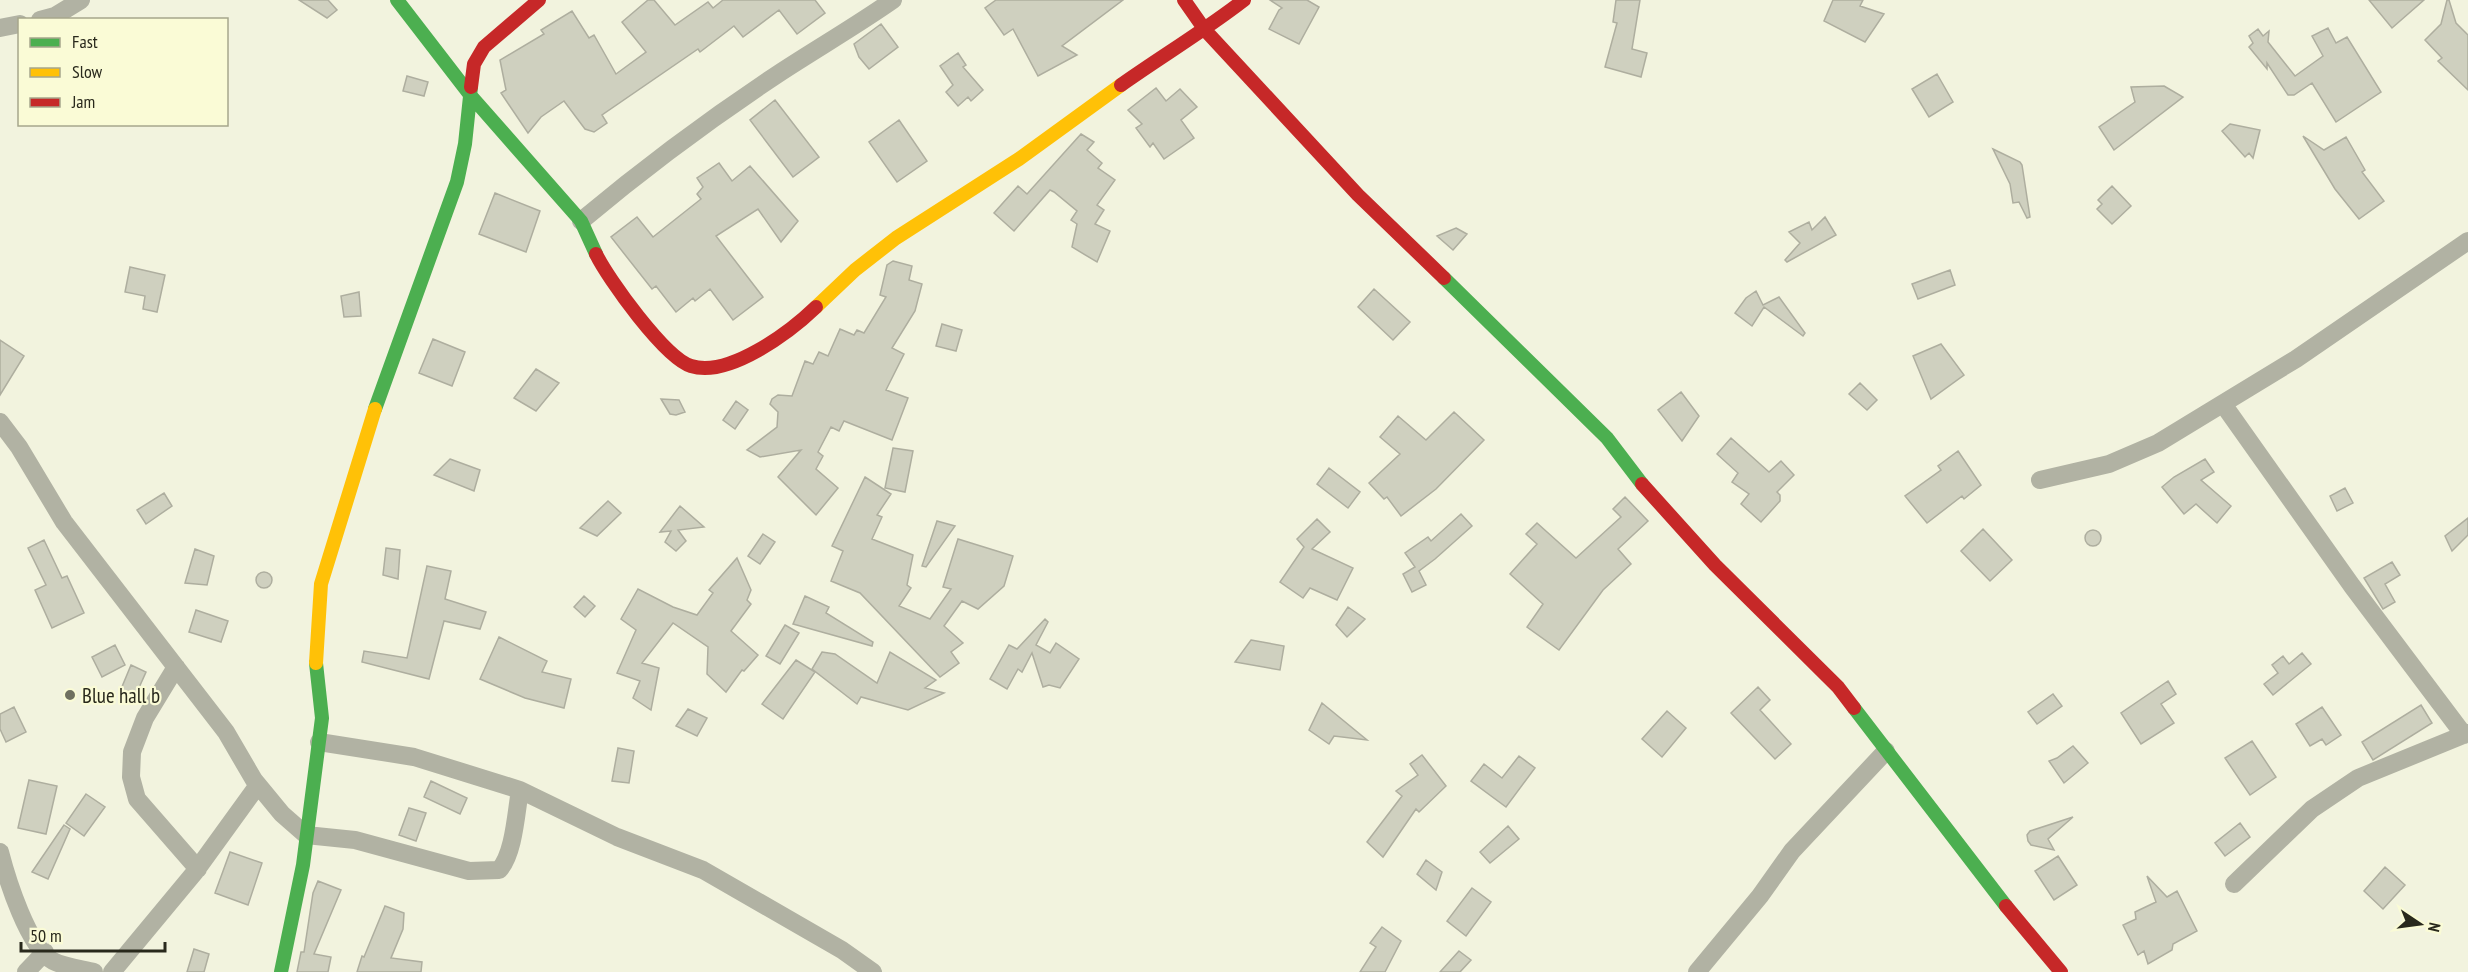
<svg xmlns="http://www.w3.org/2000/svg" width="2468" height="972" font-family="'PT Sans Narrow',sans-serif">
	<rect width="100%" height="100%" fill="#f2f3de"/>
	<!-- building -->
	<path fill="#cfd0bf" stroke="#aeae9f" stroke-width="1.5" d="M299,0h29l9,10 -10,8z
		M648,0h6l21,25 33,-23 5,6 10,-8h92l10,13 -28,21 -18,-24 -36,27 -9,-11 -34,26 -2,-3 -96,66 5,8 -13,9 -9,-3 -21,-28 -23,16 -13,16 -27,-40 5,-3 -6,-30 44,-26 -3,-4 31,-19 17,27 5,-3 22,39 30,-22 -24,-30z
		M996,0h127l-61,46 15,9 -39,21 -25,-47 -9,6 -19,-27z
		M1270,0h37l12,7 -20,37 -30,-15 10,-19 3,-2z
		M1616,0h24l-8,49 15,4 -6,24 -36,-10 12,-44 -4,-1z
		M1833,0h30l-3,6 24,8 -19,28 -41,-21z
		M2369,0h55l-32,28z
		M2447,0h2l7,23 12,12v55l-30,-29 4,-3 -17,-18 16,-16z
		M881,24l17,23 -29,22 -10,-12 -5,-13z
		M2328,28l8,15 11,-6 34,55 -45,30 -24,-39 -18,12h-6l-21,-32v6l-18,-22 4,-4 -4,-7 9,-7 5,7 6,-5 -1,11 27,34 28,-20 -11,-20z
		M958,53l8,12 -3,2 20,23 -12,11 -3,-4 -10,9 -12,-14 7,-7 -13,-19z
		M1937,74l16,28 -24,15 -17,-28z
		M407,76l21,6 -4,14 -21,-5z
		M2164,86l19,11 -69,53 -15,-23 36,-25 -4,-15z
		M1156,88l10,13 14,-12 17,18 -16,13 13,18 -30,21 -11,-16 -3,4 -14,-19 6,-4 -14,-14z
		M775,100l44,57 -26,20 -43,-57z
		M899,120l28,41 -30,21 -28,-40z
		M2230,124l30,6 -7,28 -4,-5 -4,4 -23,-26z
		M1081,134l13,8 -7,8 15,13 -4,5 17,12 -18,25 7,5 -9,14 15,7 -13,31 -25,-15 5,-23 -6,-4 6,-9 -23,-19 -4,-2 -36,41 -20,-18 24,-27 9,8z
		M2303,136l21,14 22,-13 19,33 -3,2 22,29 -25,18 -24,-30z
		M1993,149l27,13 2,3 8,52 -3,1 -8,-16 -6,1 -3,-19z
		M719,163l13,18 18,-15 48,55 -17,21 -23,-33 -42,27 47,61 -30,23 -23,-31 -15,12 -2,-3 -17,14 -20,-26 -4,3 -41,-52 26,-20 16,20 48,-38 -4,-5 6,-7 -6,-9z
		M2112,186l19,20 -19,18 -15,-15 5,-5 -4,-4z
		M495,193l45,18 -14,41 -47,-18z
		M1825,217l11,18 -49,27 -2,-2 15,-17 -11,-11 20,-10 3,8z
		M1456,228l11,6 -14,16 -16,-14z
		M893,261l19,5 -3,14 13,4 -7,27 -23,37 12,6 -18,36 22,8 -16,42 -48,-19 -5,10 -8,-4 -13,25 5,4 -7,13 22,19 -22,27 -38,-38 23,-27 -41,7 -13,-7 30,-23 1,-15 -8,-8 2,-5 6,-4 14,1 13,-35 8,3 6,-12 9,4 12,-27 14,6 3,-5 7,3 22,-36 -6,-2 7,-30z
		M130,267l35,8 -8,37 -14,-3 2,-13 -20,-4z
		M1950,270l5,15 -37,14 -6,-15z
		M1374,289l36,33 -17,18 -35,-33z
		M1756,291l7,14 16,-8 26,36 -2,3 -39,-29 -12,19 -17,-13 11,-15z
		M359,292l2,24 -17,1 -3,-21z
		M942,324l20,6 -6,21 -20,-5z
		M433,339l32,13 -13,34 -33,-13z
		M0,340l24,16 -24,39z
		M1941,344l23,31 -33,24 -18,-43z
		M536,369l23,14 -23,28 -22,-13z
		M1860,383l17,17 -10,10 -18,-16z
		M1681,392l18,24 -17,25 -24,-31z
		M661,399l18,1 6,12 -9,3 -6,-1z
		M736,401l12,9 -13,19 -12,-9z
		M1454,412l30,28 -48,49 -35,27 -14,-19 -3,2 -15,-16 31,-29 -20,-17 18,-21 28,24z
		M1731,438l38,34 12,-11 13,14 -17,17 3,3v6l-19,21 -20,-18 8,-10 -17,-12 6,-9 -21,-19z
		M893,448l20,3 -8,41 -20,-4z
		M1958,451l23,34 -17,14 -2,-3 -35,27 -22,-27 36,-26 -3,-4z
		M450,459l30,11 -6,21 -40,-16z
		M2205,459l9,13 -13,8 30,26 -14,17 -21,-19 -12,10 -22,-27 12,-10z
		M1329,468l31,24 -12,16 -31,-24z
		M865,477l26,17 -14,21 5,2 -10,22 41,16 -6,30 4,3 -12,18 31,13 21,-30 -8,-2 15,-48 55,17 -9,30 -26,23 -16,-8 -18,25 19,17 -12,9 8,11 -19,14 -80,-84 -29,-12 12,-30 -11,-5z
		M2345,488l8,15 -16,8 -7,-15z
		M164,493l8,13 -26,18 -9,-14z
		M1625,497l23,24 -30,28 13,15 -28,26 -44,60 -32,-23 16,-23 -33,-30 27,-30 -11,-10 11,-11 39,35 45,-41 -8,-8z
		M608,501l13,12 -24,23 -17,-8z
		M680,506l24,21 -26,3 8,11 -10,10 -11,-9 6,-11 -11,1z
		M1461,514l11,12 -37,33 -16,12 7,14 -14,7 -9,-18 12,-7 -10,-14 23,-16 3,4z
		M2468,518v17l-16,16 -7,-15z
		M1317,519l13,13 -18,17 41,19 -16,32 -27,-12 -7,10 -23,-16 24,-35 -7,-8z
		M937,521l18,5 -29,41 -4,-1z
		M1983,529l29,31 -22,21 -29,-30z
		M2085 538a8 8 0 1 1 16 0a8 8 0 1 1-16 0Z
		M763,534l12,8 -15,22 -12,-8z
		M44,540l18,38 5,-2 17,37 -32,15 -17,-38 11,-5 -18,-37z
		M386,548l14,2 -2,29 -15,-4z
		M195,549l19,7 -7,29 -22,-2z
		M737,558l14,32 -4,10 4,4 -20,27 27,24 -14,16 -2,-1 -16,22 -19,-18 1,-27 -35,-24 -31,40 17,5 -8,42 -18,-12 7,-17 -23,-8 19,-43 -15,-11 17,-30 35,18 24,8 16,-22 -4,-3z
		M2392,562l8,13 -15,9 10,18 -12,7 -19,-31z
		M427,566l24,5 -6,28 41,13 -6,17 -36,-8 -15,58 -67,-17 2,-11 43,7z
		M256 580a8 8 0 1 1 16 0a8 8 0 1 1-16 0Z
		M584,596l11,10 -10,11 -11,-10z
		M805,596l24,11 -3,6 47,29 -1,4 -79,-22z
		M1348,607l17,12 -18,18 -11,-12z
		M196,610l32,11 -7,21 -32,-10z
		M1045,619l3,3 -12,23 14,8 6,-10 23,16 -19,29 -11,-3 -6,2 -11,-34 -10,19 -4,-3 -11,20 -17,-10 19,-34 8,4z
		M785,625l14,8 -19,31 -14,-8z
		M499,637l48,24 -5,11 29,7 -7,29 -39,-10 -45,-19z
		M1251,640l33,6 -4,24 -45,-8z
		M115,645l10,20 -23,12 -10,-20z
		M822,652l13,2 42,29 13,-31 46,28 -11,8 19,5 -36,17 -47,-13 -4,7 -45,-35z
		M2302,653l9,11 -38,31 -9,-11 14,-11 -6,-8 11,-9 6,8z
		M796,660l19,12 -32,47 -21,-15z
		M131,665l15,7 -13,29 -14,-7z
		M2168,681l8,13 -15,10 13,19 -33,21 -20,-31z
		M1758,687l12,13 -10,10 31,34 -16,15 -44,-46z
		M2053,694l9,12 -25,18 -9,-12z
		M1322,703l45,37 -33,-4 -5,8 -20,-14z
		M2421,705l11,18 -59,37 -11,-18z
		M14,707l12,25 -20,10 -6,-13v-15z
		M2322,707l19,28 -15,10 -4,-6 -12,7 -14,-22z
		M688,709l19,9 -10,18 -21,-10z
		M1667,711l19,17 -24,29 -20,-18z
		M2252,741l24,36 -26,18 -25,-37z
		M2073,746l15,17 -24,20 -15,-22 8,-3z
		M618,748l16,3 -5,32 -17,-2z
		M1422,755l24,31 -27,26 -3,-3 -33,48 -16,-15 35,-46 -6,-5 22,-16 -8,-11z
		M1519,756l16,12 -29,39 -35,-26 13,-17 18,14z
		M29,780l28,6 -11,48 -28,-6z
		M431,781l36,17 -7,16 -36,-17z
		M86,794l19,13 -21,29 -18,-13z
		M409,808l17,5 -10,28 -17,-6z
		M2073,817l-25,22 6,11 -23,-5 -3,-4 -1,-6 3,-4z
		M2240,823l10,14 -25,19 -10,-13z
		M64,825l6,4 -22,50 -16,-7z
		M1508,826l11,13 -29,24 -10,-11z
		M230,852l32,11 -14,42 -33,-12z
		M2058,856l19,29 -23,15 -19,-29z
		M1426,860l16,12 -6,18 -19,-16z
		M2385,867l20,18 -22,24 -19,-18z
		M2147,876l20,21 10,-6 20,40 -24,13 -1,6 -24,14 -4,-13 -6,4 -15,-30 13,-6 -1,-7 21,-10z
		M318,881l23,9 -27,64 17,3 -3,15h-31l4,-20h3l9,-59z
		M1472,888l19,14 -25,34 -19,-15z
		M385,906l19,7 -1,16 -12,29 31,4 -1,10h-64l5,-16 2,1z
		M1382,927l19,14 -16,31h-25l16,-25 -6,-4z
		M194,949l15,5 -5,18h-17z
		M1459,951l12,9 -11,12h-20z"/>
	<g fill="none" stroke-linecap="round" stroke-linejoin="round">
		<!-- street -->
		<path stroke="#b1b2a3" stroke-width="18" d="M40,20l15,-4 26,-16
			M0,28l20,-4
			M581,221c62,-52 129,-102 197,-147 38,-25 78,-48 115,-74
			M2223,404l129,182 112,149
			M0,422l19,25 45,75 162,210 28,48 28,34 24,21 49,5 114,31 30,-1c15,-16 17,-57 21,-80
			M2040,480l69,-16 49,-21 138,-84 172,-118
			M176,667l-31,51 -13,34 -1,25 6,22 61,70
			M319,742l95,15 106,33 97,47 86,33 139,80 31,22
			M0,852c7,27 28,95 53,109 12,6 29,8 41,11
			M2234,884l78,-75 46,-31 110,-45
			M26,972l19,-20
			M112,972l83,-100 63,-87
			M1697,972l63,-76 32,-45 94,-100"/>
		<!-- fast -->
		<path stroke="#4caf50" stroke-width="14" d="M397,0l74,96 110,125 15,33
			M1444,278l163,160 35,46
			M375,409l82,-227 8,-38 6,-57
			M1854,708l152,198
			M281,972l22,-107 19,-147 -6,-55"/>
		<!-- slow -->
		<path stroke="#ffc107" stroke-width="14" d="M816,307l39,-37 41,-32 123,-79 102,-74
			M316,663l5,-79 54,-175"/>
		<!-- jam -->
		<path stroke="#c62828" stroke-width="14" d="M1184,0l21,30 153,165 86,83
			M1121,85c41,-29 83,-54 123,-85
			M471,87l3,-23 10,-17 55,-47
			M596,254c12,25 69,104 95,112 38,12 99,-34 125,-59
			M1642,484l73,81 123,122 16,21
			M2006,906l55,66"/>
	</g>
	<!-- markers -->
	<circle fill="#6f7060" stroke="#fafbd6" stroke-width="2" cx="70" cy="695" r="6"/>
	<g text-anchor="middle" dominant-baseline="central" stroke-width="4.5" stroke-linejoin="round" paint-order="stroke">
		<!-- poi labels -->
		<g font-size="21" fill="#29291c" stroke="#fafbd6" text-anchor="start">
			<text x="82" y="695">Blue hall b</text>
		</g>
	</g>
	<!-- legend -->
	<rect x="18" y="18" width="210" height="108" fill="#fafbd6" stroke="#a6a78c" stroke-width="1.5"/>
	<rect x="30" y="38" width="30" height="9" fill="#4caf50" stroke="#a6a78c" stroke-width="1.5"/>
	<text x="72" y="48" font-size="18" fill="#29291c">Fast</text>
	<rect x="30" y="68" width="30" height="9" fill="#ffc107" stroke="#a6a78c" stroke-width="1.5"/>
	<text x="72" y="78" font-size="18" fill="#29291c">Slow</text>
	<rect x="30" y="98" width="30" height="9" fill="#c62828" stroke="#a6a78c" stroke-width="1.5"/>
	<text x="72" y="108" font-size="18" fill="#29291c">Jam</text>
	<!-- north arrow -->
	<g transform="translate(2420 924) rotate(103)" stroke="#fafbd6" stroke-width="4.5" paint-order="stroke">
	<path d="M0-4.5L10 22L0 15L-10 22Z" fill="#29291c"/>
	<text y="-9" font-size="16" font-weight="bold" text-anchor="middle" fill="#29291c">N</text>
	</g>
	<!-- scale -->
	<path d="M21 942v9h144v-9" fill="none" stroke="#29291c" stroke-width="3"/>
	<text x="30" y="942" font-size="18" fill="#29291c" stroke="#fafbd6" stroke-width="4.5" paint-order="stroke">50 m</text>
</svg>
